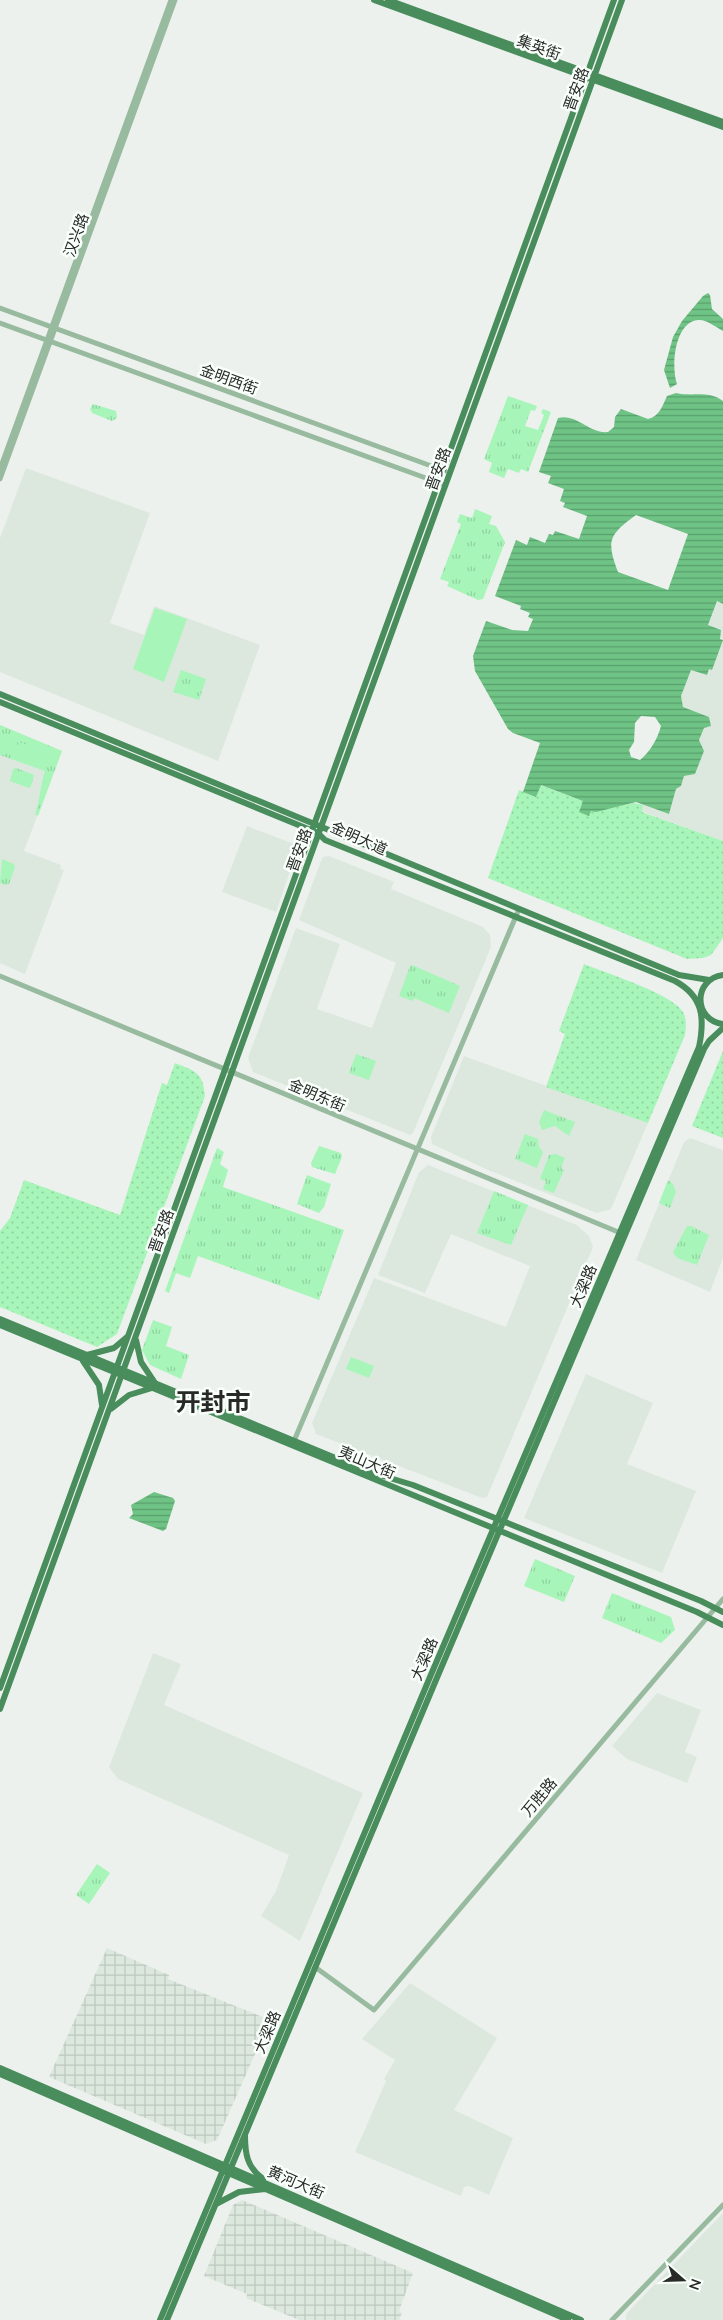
<svg xmlns="http://www.w3.org/2000/svg" width="723" height="2320" font-family="Mulish,'Noto Sans SC',sans-serif">
	<defs>
		<pattern id="industrial-grid" width="8" height="8" patternUnits="userSpaceOnUse" patternTransform="scale(1.25)"><rect width="8" height="8" fill="#dce8de"/><path d="M0 4h8M4 0v8" fill="none" stroke="#bdc7be"/></pattern>
		<pattern id="grass-tufts" width="24" height="20" patternUnits="userSpaceOnUse" patternTransform="scale(1.25)"><rect width="24" height="20" fill="#a7f5b9"/><path d="M3 7l-1-3M5 7V3M7 7l1-3M15 17l-1-3M17 17v-4M19 17l1-3" fill="none" stroke="#90d29f"/></pattern>
		<pattern id="park-dots" width="8" height="8" patternUnits="userSpaceOnUse" patternTransform="scale(1.25)"><rect width="8" height="8" fill="#a7f5b9"/><path d="M2 2h.1M6 6h.1" fill="none" stroke="#90d29f" stroke-width="1.8" stroke-linecap="round"/></pattern>
		<pattern id="water-rules" width="6" height="5" patternUnits="userSpaceOnUse" patternTransform="scale(1.25)"><rect width="6" height="5" fill="#6ec385"/><path d="M0 2.5h6" fill="none" stroke="#5a9f6d"/></pattern>
	</defs>
	<rect width="100%" height="100%" fill="#ecf1ed"/>
	<!-- built -->
	<path fill="#dce8de" d="M26,468l124,45 -40,110 34,12 10,-29 106,39 -42,116 -218,-89v-134z
		M717,601l6,3v36l-15,-15z
		M723,640v201l-82,-30 2,-6 26,9 7,-25 5,-3 3,-10 11,-2 9,-23 -5,-11 5,-12 6,-2 -1,-9 -26,-10 -2,-11 10,-27h18z
		M0,725l62,26 -38,100 37,14 -1,4 4,1 -39,104 -25,-11z
		M247,826l47,18 3,7 -21,61 -54,-20z
		M329,856l65,26 -3,7 92,38 7,8 1,12 -78,186 -3,2 -157,-63 -5,-14 48,-130 44,16 -23,65 55,19 24,-65 -97,-43 22,-59 2,-4z
		M464,1056l184,67 -37,86 -14,4 -109,-43 -56,-26 -1,-7z
		M690,1138l33,12v108l-13,34 -74,-32 48,-118z
		M428,1165l149,60 12,11 4,11 -106,250 -5,1 -166,-64 -4,-11 62,-145 132,49 24,-61 -79,-32 -26,59 -47,-18 41,-103z
		M586,1374l67,29 -26,61 69,27 -34,82 -138,-55z
		M153,1653l28,11 -17,41 199,88 -63,148 -39,-25 15,-25 13,-36 -171,-76 -9,-12z
		M657,1693l44,17 -16,42 12,5 -10,26 -60,-24 -15,-13z
		M410,1983l87,55 -43,72 59,28 -24,57 -20,-9 -5,1 -3,9 -106,-44 31,-71 -2,-2 11,-19 -33,-21z
		M723,2213v107h-97v-6z"/>
	<!-- industrial -->
	<path fill="url(#industrial-grid)" d="M107,1948l62,27 -1,4 102,41 -53,120 -11,4 -157,-67z
		M242,2200l171,73 -14,38 3,2 -3,7h-100l-53,-22 1,-4 -43,-18 29,-71z"/>
	<!-- grass -->
	<path fill="url(#grass-tufts)" d="M508,396l29,10 -2,5 -4,-1 -6,16 13,4 6,-15 -3,-2 2,-4 8,3 -23,60 -7,-3 -2,4 -11,-4 -4,9 -15,-6 3,-9 -8,-4z
		M93,404l23,7 1,7 -5,3 -20,-8 -2,-4z
		M475,509l17,7 -3,8 7,2 9,16 -22,57 -5,1 -31,-14 2,-4 -9,-3 21,-55 -4,-2 3,-8 12,4z
		M181,670l25,9 -7,21 -26,-8z
		M0,725l62,26 -24,65 -3,-2c5,-14 5,-28 10,-43l-45,-16z
		M16,768l18,7 -3,11 -2,2 -19,-7 3,-12z
		M2,859l12,5 1,3 -6,17 -3,1 -6,-2z
		M410,966l2,-1 48,21 -11,27 -35,-15 -1,3 -14,-5z
		M356,1054l20,7 -7,19 -20,-7z
		M544,1110l31,12 -6,14 -14,-10 -13,4 -3,-8z
		M525,1134l13,5 1,8 4,5 -6,16 -22,-9z
		M319,1146l22,7 1,4 -7,17 -23,-7 -1,-4z
		M217,1148l7,4 -4,12 8,6 -5,17 121,43 -25,70 -121,-44 -8,22 -14,-5 -7,20 -4,-2z
		M556,1154l9,4 -4,10 3,2 -10,23 -11,-4 3,-8 -6,-2 9,-24z
		M307,1175l24,9 -7,23 -5,6 -22,-9z
		M668,1180l5,4 3,8 -6,16 -11,-5z
		M494,1191l34,14 -17,40 -34,-12z
		M687,1226h4l18,9 -12,30 -20,-7 -4,-6z
		M153,1320l19,7 -6,19 23,9 -8,24 -31,-14 -8,-15z
		M535,1559l40,17 -11,26 -40,-16z
		M612,1593l59,24 4,13 -14,13 -59,-25z
		M97,1864l13,9 -21,31 -13,-9z"/>
	<!-- park -->
	<path fill="url(#park-dots)" d="M540,785l43,16 6,15 1,-5 44,-8 9,2 -1,7 81,29v97l-12,17 -8,3 -16,1 -199,-81 31,-88 17,7z
		M584,964c22,9 89,30 99,48 4,7 3,15 2,23l-37,88 -102,-36 19,-53 -6,-3z
		M723,1051v87l-31,-12z
		M175,1063c20,8 28,9 30,33l-88,238 -20,13 -97,-40v-76l10,-13 14,-38 96,35 42,-132 5,2z"/>
	<!-- garden -->
	<path fill="#a7f5b9" d="M155,608l32,11 -23,63 -31,-13z
		M19,742l28,11 -6,14 -27,-10z
		M351,1357l23,9 -5,12 -23,-9z"/>
	<!-- water -->
	<path fill="url(#water-rules)" fill-rule="evenodd" d="M708,293l2,2 2,14 11,10v12c-7,-4 -17,-12 -25,-11 -24,2 -27,48 -21,64l-7,4 -6,-18 9,-33 9,-16 21,-25z
		M676,393c17,4 32,-3 47,8v203l-6,-3 -9,24 13,5 -1,9 3,1 -11,30 -3,-1 -2,6 -16,-5 -10,26 2,11 26,10 2,9 -7,2 -5,12 5,11 -9,23 -11,2 -3,10 -5,3 -7,25 -33,-12 -40,10 -5,-1 -2,5 -10,-4 4,-11 -42,-16 -5,12 -13,-5 17,-49 -27,-10 -5,-4 -33,-58 -2,-15 13,-35 26,9 16,1 5,-12 -5,-2 2,-4 -10,-4 1,-3 -26,-10 21,-56 11,5 3,-8 15,6 4,-9 4,1 2,-4 24,8 8,-23 -24,-9 2,-4 -5,-2 4,-12 -16,-6 3,-7 -12,-4 19,-54c19,-5 31,16 50,14l6,-5 1,-10 6,-8 27,10c11,-2 15,-14 19,-23zM636,515l52,19 -20,56 -50,-18c-12,-32 -9,-37 18,-57zM641,716l14,1 6,9c-3,12 -11,26 -21,34l-9,-3 -2,-7 5,-8 1,-19z
		M154,1492l19,6 2,3 -9,28 -3,2 -34,-13 4,-4 -2,-9z"/>
	<g fill="none" stroke-linecap="round" stroke-linejoin="round">
		<!-- minor -->
		<path stroke="#98bb9f" stroke-width="5" d="M0,308l445,163
			M0,323l445,162
			M0,469l171,-469
			M0,479l175,-479
			M0,976l623,258
			M294,1441l225,-532
			M315,1967l59,43 349,-411
			M612,2320l111,-115"/>
		<!-- major -->
		<path stroke="#488d5b" stroke-width="6" d="M374,0l349,127
			M388,0l335,122
			M0,694l679,281 30,5
			M0,702l318,131 7,7 350,141c28,15 30,37 24,66l-269,630 -270,643
			M723,975c-30,4 -30,45 0,49
			M0,1319l338,140 45,17 30,9 288,116 22,11
			M0,1325l697,287 26,13
			M136,1340l5,22 14,21
			M87,1355l27,-7 13,-11
			M83,1361l16,24 3,20
			M111,1409l18,-14 23,-7
			M0,1688l614,-1688
			M0,1709l622,-1709
			M0,2068l581,252
			M0,2074l568,246
			M245,2135c0,19 2,32 18,44
			M216,2204l23,-12 26,-3
			M167,2320l269,-640 268,-631 5,-8 14,-13"/>
	</g>
	<g text-anchor="middle" dominant-baseline="central" stroke-width="5" stroke-linejoin="round" paint-order="stroke">
		<!-- street labels -->
		<g font-size="15" fill="#282a28" stroke="#f9fffa">
			<text transform="translate(539 47) rotate(20)">集英街</text>
			<text transform="translate(576 89) rotate(-70)">晋安路</text>
			<text transform="translate(76 235) rotate(-70)">汉兴路</text>
			<text transform="translate(229 379) rotate(20)">金明西街</text>
			<text transform="translate(438 469) rotate(-70)">晋安路</text>
			<text transform="translate(359 838) rotate(24)">金明大道</text>
			<text transform="translate(299 850) rotate(-70)">晋安路</text>
			<text transform="translate(317 1095) rotate(23)">金明东街</text>
			<text transform="translate(161 1231) rotate(-70)">晋安路</text>
			<text transform="translate(583 1286) rotate(-67)">大梁路</text>
			<text transform="translate(367 1462) rotate(23)">夷山大街</text>
			<text transform="translate(424 1659) rotate(-67)">大梁路</text>
			<text transform="translate(539 1797) rotate(-50)">万胜路</text>
			<text transform="translate(267 2032) rotate(-67)">大梁路</text>
			<text transform="translate(296 2182) rotate(23)">黄河大街</text>
		</g>
		<!-- town labels -->
		<g font-size="25" font-weight="bold" fill="#282a28" stroke="#f9fffa">
			<text x="213" y="1401">开封市</text>
		</g>
	</g>
	<!-- north arrow -->
	<g transform="translate(683 2280) rotate(110)" stroke="#f9fffa" stroke-width="4" paint-order="stroke">
	<path d="M0-4L9 19L0 12L-9 19Z" fill="#282a28"/>
	<text y="-8" font-size="14" font-weight="bold" text-anchor="middle" fill="#282a28">N</text>
	</g>
</svg>
